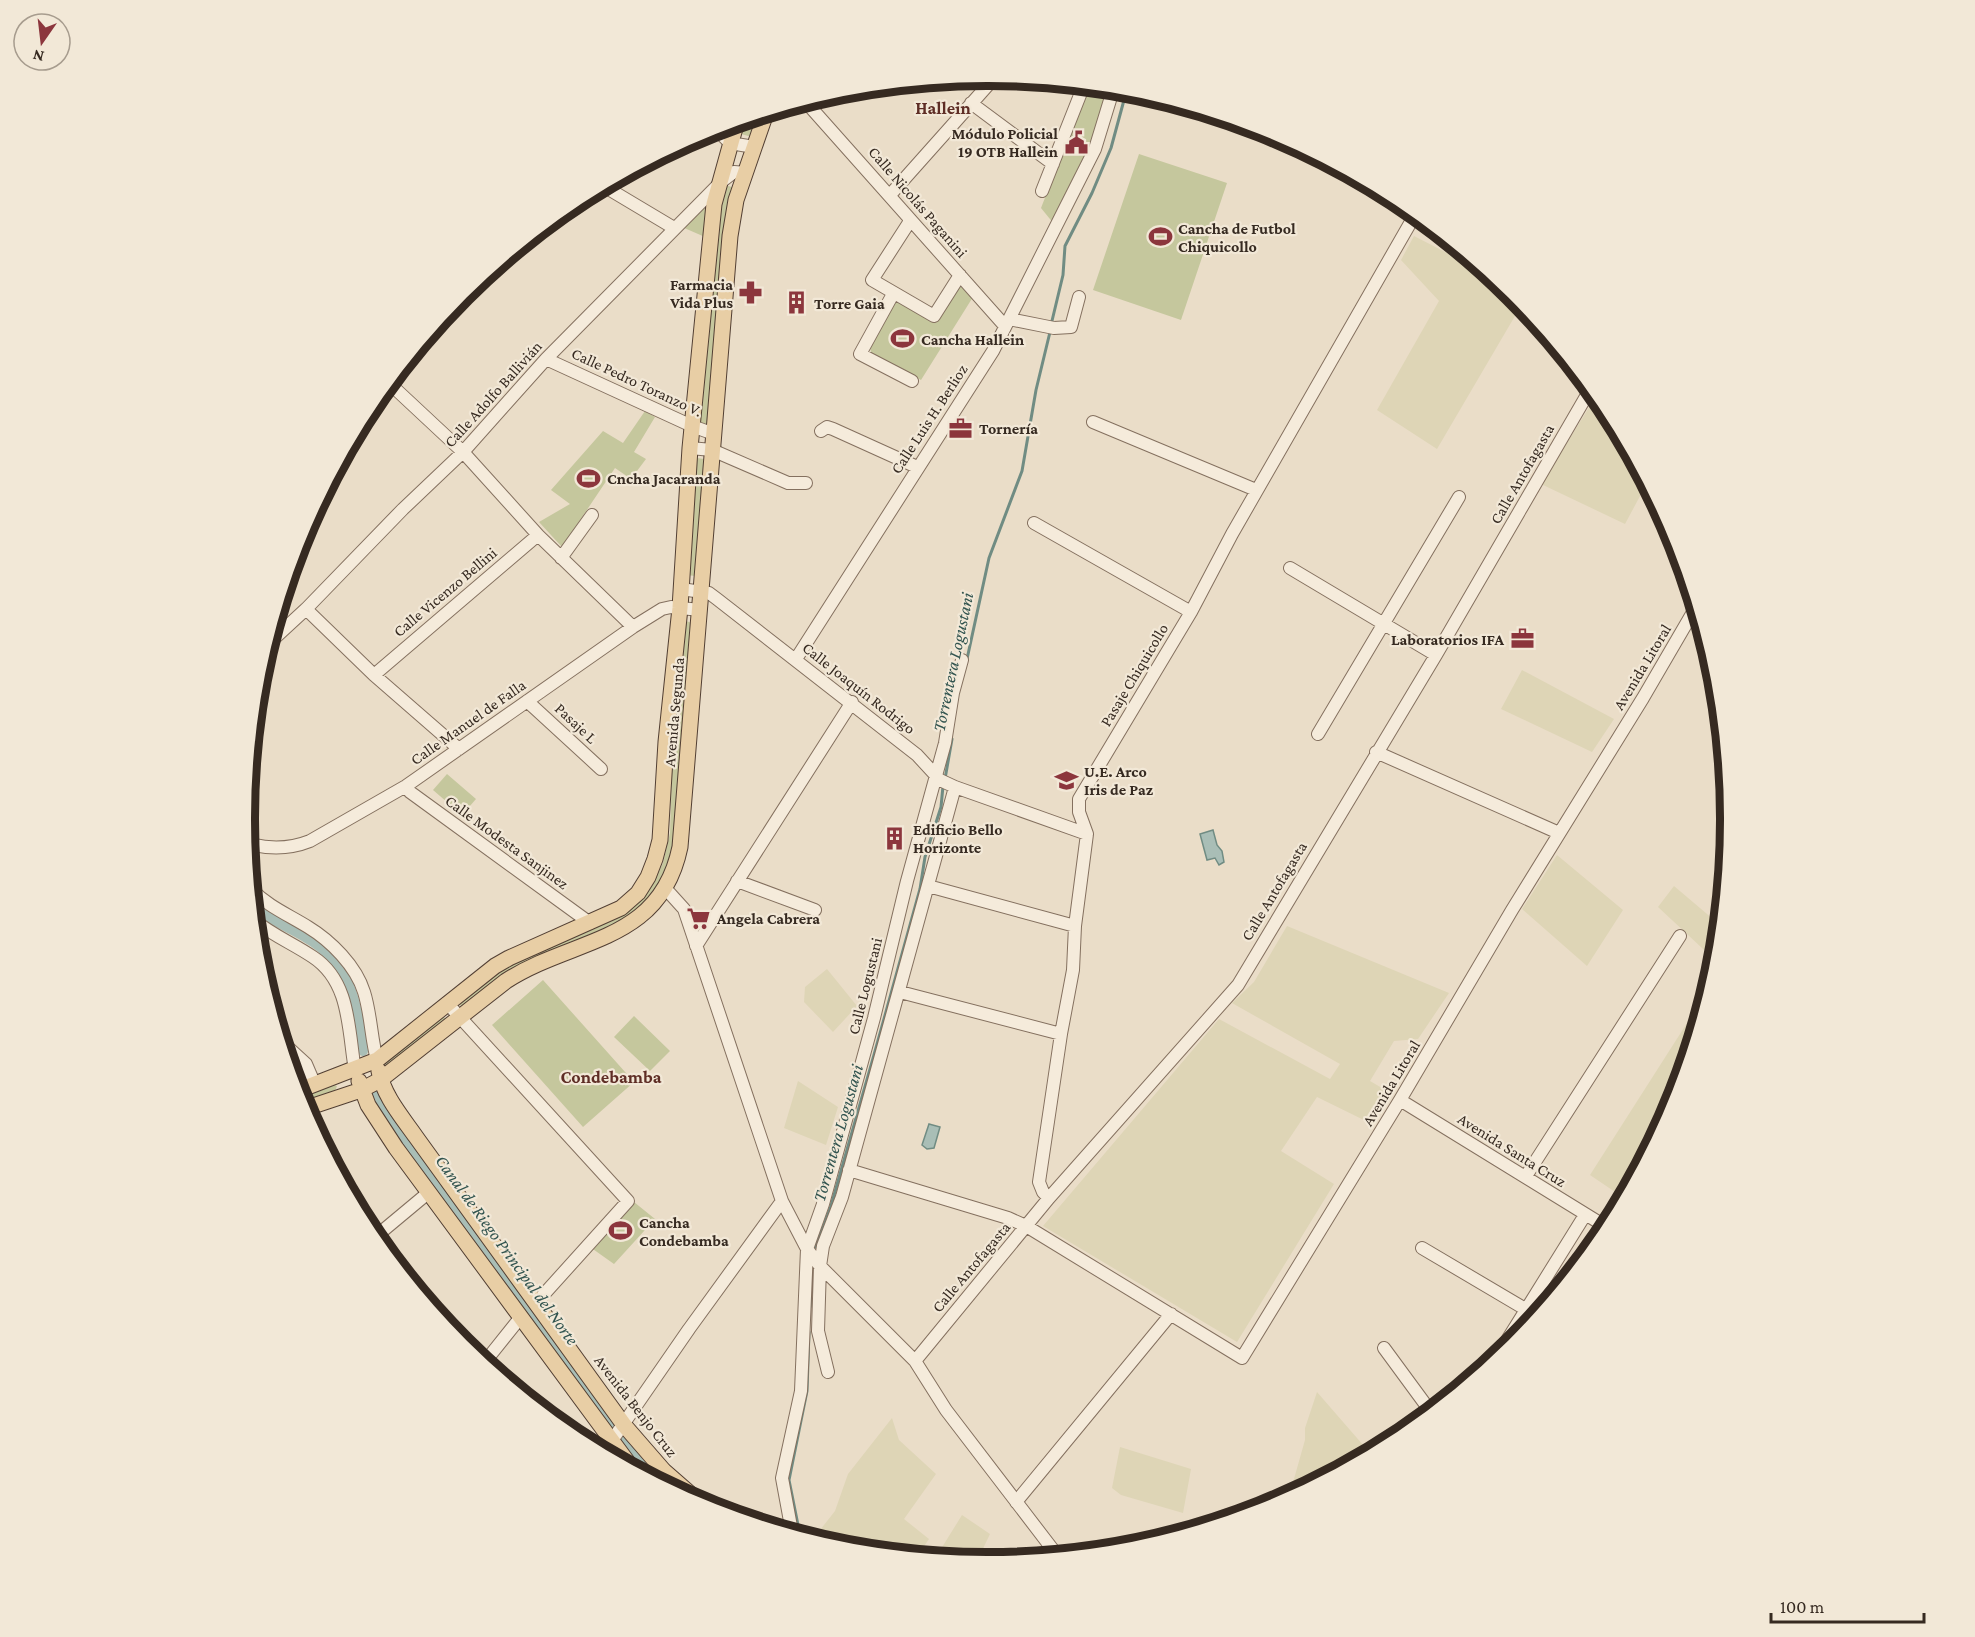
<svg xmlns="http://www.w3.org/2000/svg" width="1975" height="1637" font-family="'Crimson Pro',serif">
	<rect width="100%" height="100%" fill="#eaddc8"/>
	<!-- farmland -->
	<path fill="#ded5b6" d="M1414,236l80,41 19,16 9,11 -85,145 -60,-39 62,-109 -38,-41z
		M1590,406l22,10 35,67 -22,41 -84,-40z
		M1522,670l92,49 -22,33 -91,-43z
		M1557,855l66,55 -36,56 -65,-57z
		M1674,886l46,39 -3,37 -59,-55z
		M1287,926l162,67 -31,46 -24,2 -24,40 17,10 -17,32 -53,-26 -36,54 53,33 -97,158 -194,-116 176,-207 111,60 10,-15 -108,-61 22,-21z
		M827,969l30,37 -24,26 -29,-30 1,-15z
		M1710,987l-36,116 -50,95 -34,-23z
		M798,1081l40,26 -12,38 -42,-17z
		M1559,1275l7,5 -39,48 5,-9z
		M1317,1392l53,61 -72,38 -6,-5 13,-46v-12z
		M892,1418l7,22 37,34 -32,45 25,20 -11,16 -76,-7 -29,-9 22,-28 13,-37z
		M1120,1447l71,22 -8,44 -62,-18 -9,-7z
		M962,1515l28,19 -13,27 -41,-4z"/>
	<!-- green -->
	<path fill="#c5c79d" d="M1089,85l21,2 -16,56 -40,81 -13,-16z
		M759,115l-7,22 -11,-3 5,-15z
		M1139,154l88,29 -46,137 -88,-30z
		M725,185l10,3 -27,238 -8,-3 19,-214z
		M706,204l-1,33 -23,-10z
		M961,284l12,13 -52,83 -50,-27 -1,-8 24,-42 6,-2 30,17z
		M645,411l10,6 -21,35 12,7 -15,20 -16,-11 -53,79 -23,-25 31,-18 -19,-14 52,-59 20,12z
		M697,458l7,1 -9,117 -8,-1z
		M686,621l6,2 -17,216 -12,37 -8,13 -19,22 -13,10 -111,48 -50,38 -4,-4 46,-36 34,-17 82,-33 12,-10 22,-26 9,-18 7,-30 3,-91 11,-119z
		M447,774l29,25 -14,16 -29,-25z
		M543,980l91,102 -51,45 -91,-102z
		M443,1016l3,3 -61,48 -2,-4z
		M634,1016l36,35 -20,20 -36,-34z
		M334,1085l3,1 -2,5 -34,12 -2,-6z
		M634,1202l21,17 -41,45 -24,-17z"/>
	<!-- water -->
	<path fill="#a9beb6" stroke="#708c83" stroke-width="1.5" d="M1213,830l4,15 5,6 2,11 -5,3 -4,-7 -8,2 -7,-26z
		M929,1124l11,3 -6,21 -7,1 -5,-4z"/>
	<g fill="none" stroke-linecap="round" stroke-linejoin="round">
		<!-- stream -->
		<path stroke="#708c83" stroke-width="3" d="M1051,325l12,-50 2,-29 27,-53 19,-45 16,-59
			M967,659l22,-101 33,-87 14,-81 14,-58
			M945,779l7,-40
			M816,1247l15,-41 43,-151 46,-166 5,-32 16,-50 2,-21
			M810,1307l1,-17
			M797,1532l1,-7 -9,-45 18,-89 2,-59"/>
		<!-- canal -->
		<path stroke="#a9beb6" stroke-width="10" d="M253,907c16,12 35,20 52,30 46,25 52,67 58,114
			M374,1094l9,15 230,316
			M623,1438l20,29 14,14"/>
		<defs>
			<path id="minor" d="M805,101l200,225
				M971,103l82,61
				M715,128l15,15 24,4
				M602,185l72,43
				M1042,191l42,-106
				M890,195l106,-119
				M910,221l-38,59 62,36 26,-41
				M893,294l-33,60 52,27
				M1523,310l8,4
				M1009,319l45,9 17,-1 8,-30
				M546,359l146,67 22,8
				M388,382l75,70 75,83 95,92
				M1093,422l163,68
				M821,431l6,-4 6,2 84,38
				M690,448l22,2 76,33h18
				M1034,523l157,89
				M561,558l31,-43
				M1290,568l146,87
				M681,589l28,4 8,6 200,156 23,25 15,7 132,47
				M306,609l68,66 85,74
				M267,645l39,-36 97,-100 60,-57 83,-93 175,-177 13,-10 12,1
				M796,659l197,-308 102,-202 19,-62
				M374,675l164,-140
				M527,701l74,68
				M1318,734l141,-237
				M1376,752l183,81
				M406,786l4,6 180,131
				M246,843c21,6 44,6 64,-2l96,-55 227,-159 29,-18 9,-2 29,3
				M737,881l78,29
				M928,886l147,40
				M665,888l19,21 98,292 25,48 13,17 95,95 31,49 111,145
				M251,889c18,18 36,25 57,38 23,14 48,39 56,65 7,22 7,46 13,68
				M254,920c18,15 40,24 59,37 38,25 35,74 42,113
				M696,946l156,-244
				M900,992l161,42
				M447,1003l181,198 -92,102
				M282,1042l24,22 9,21
				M1400,1100l208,128
				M849,1170l159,48 18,8 216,132 158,-258 112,-190 131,-212 53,-91
				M1526,1176l154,-240
				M1049,1198l-6,-6 -4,-10 22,-148 12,-64 2,-44 12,-92 -8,-22v-13l112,-187 41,-78 184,-321
				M374,1238l54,-45
				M1422,1248l105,62
				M1384,1348l47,64
				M1496,1358l89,-143
				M915,1361l134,-163 189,-213 198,-330 155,-267
				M484,1363l36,-45
				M828,1372l-10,-41 2,-65 3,-20 19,-49 113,-410
				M604,1452l85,-123 93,-128
				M1016,1502l155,-188
				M792,1532l-10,-54 19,-87 6,-142 16,-45 51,-186 33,-137 38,-138 8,-50 9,-33"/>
			<path id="major" d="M379,1071c4,24 23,46 37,66l208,288 40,46 40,35
				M359,1081l9,24 28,43 236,320
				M297,1091l80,-31 118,-94 14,-8 112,-50 17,-15 10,-16 7,-18 5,-19 6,-98 14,-134 10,-160 24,-244 23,-83
				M304,1109l57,-19 19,-10 126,-99c68,-44 154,-37 174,-134l50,-611 6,-36 30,-87"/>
		</defs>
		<!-- minor casing -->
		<use href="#minor" stroke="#84705f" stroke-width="14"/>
		<!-- major casing -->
		<use href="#major" stroke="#523f33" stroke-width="17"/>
		<!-- minor -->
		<use href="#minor" stroke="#f5ebdb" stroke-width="12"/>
		<!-- major -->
		<use href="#major" stroke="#e8cea5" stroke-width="15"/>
	</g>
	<!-- icons -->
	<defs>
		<symbol id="civic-bare" viewBox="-9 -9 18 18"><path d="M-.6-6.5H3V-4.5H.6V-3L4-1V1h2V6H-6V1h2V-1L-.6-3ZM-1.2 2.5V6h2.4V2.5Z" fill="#8c363d" stroke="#f2e8d7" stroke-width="2.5" paint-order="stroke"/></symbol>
		<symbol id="stadium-bare" viewBox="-9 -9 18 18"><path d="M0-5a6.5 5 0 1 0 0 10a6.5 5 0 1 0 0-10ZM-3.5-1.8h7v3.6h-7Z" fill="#8c363d" stroke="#f2e8d7" stroke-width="2.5" paint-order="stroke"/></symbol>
		<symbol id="pharmacy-bare" viewBox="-9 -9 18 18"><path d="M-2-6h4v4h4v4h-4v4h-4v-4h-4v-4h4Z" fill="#8c363d" stroke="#f2e8d7" stroke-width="2.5" paint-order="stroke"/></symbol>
		<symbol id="building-bare" viewBox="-9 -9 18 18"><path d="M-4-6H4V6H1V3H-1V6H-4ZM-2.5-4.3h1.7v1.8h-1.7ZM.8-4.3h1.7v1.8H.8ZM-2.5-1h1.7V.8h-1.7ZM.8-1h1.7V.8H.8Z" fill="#8c363d" stroke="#f2e8d7" stroke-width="2.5" paint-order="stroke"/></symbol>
		<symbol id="office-bare" viewBox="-9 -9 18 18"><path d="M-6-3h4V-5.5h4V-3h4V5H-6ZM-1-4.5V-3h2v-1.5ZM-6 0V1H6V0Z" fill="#8c363d" stroke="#f2e8d7" stroke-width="2.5" paint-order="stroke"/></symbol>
		<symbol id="school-bare" viewBox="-9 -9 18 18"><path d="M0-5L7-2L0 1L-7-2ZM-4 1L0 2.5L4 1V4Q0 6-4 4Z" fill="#8c363d" stroke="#f2e8d7" stroke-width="2.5" paint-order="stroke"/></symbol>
		<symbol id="supermarket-bare" viewBox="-9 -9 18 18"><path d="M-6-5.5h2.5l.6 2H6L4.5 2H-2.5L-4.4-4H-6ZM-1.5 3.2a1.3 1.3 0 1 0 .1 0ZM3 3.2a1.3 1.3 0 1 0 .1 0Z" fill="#8c363d" stroke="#f2e8d7" stroke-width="2.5" paint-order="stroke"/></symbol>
	</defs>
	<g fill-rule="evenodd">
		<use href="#civic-bare" x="1060" y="126" width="33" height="33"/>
		<use href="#stadium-bare" x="1144" y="220" width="33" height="33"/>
		<use href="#pharmacy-bare" x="734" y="276" width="33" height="33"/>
		<use href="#building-bare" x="780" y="286" width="33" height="33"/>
		<use href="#stadium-bare" x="886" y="322" width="33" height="33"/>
		<use href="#office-bare" x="944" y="412" width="33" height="33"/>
		<use href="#stadium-bare" x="572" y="462" width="33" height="33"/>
		<use href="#office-bare" x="1506" y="622" width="33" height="33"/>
		<use href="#school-bare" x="1050" y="764" width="33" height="33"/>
		<use href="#building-bare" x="878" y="822" width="33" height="33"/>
		<use href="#supermarket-bare" x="682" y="902" width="33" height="33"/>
		<use href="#stadium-bare" x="604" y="1214" width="33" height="33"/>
	</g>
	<g text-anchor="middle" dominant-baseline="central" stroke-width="4.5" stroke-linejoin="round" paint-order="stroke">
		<!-- poi labels -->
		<g font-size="16" font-weight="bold" fill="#362a21" stroke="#f2e8d7" text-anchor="start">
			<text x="1058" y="133" text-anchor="end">Módulo Policial<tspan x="1058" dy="18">19 OTB Hallein</tspan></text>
			<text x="1178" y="228">Cancha de Futbol<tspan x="1178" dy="18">Chiquicollo</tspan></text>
			<text x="733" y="284" text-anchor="end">Farmacia<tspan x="733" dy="18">Vida Plus</tspan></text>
			<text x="814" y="303">Torre Gaia</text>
			<text x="921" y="339">Cancha Hallein</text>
			<text x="979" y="428">Tornería</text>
			<text x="607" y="478">Cncha Jacaranda</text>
			<text x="1504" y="639" text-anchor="end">Laboratorios IFA</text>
			<text x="1084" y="771">U.E. Arco<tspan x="1084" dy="18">Iris de Paz</tspan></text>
			<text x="913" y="829">Edificio Bello<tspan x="913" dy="18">Horizonte</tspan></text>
			<text x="717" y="918">Angela Cabrera</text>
			<text x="639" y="1222">Cancha<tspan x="639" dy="18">Condebamba</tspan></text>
		</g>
		<!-- street labels -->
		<g font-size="16" fill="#362a21" stroke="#f2e8d7">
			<text transform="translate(918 202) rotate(49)">Calle Nicolás Paganini</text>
			<text transform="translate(637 382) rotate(25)">Calle Pedro Toranzo V.</text>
			<text transform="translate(493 394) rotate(-48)">Calle Adolfo Ballivián</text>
			<text transform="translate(929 419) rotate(-57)">Calle Luis H. Berlioz</text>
			<text transform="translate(1522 474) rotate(-60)">Calle Antofagasta</text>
			<text transform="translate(445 592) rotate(-40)">Calle Vicenzo Bellini</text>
			<text transform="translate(1642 667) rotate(-59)">Avenida Litoral</text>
			<text transform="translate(1134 675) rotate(-59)">Pasaje Chiquicollo</text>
			<text transform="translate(859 688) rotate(38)">Calle Joaquín Rodrigo</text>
			<text transform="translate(674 712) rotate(-85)">Avenida Segunda</text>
			<text transform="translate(468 722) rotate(-35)">Calle Manuel de Falla</text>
			<text transform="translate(576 723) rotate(43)">Pasaje L</text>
			<text transform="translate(507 842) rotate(36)">Calle Modesta Sanjinez</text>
			<text transform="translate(1274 891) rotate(-59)">Calle Antofagasta</text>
			<text transform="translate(865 986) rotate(-76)">Calle Logustani</text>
			<text transform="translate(1391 1083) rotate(-59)">Avenida Litoral</text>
			<text transform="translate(1512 1150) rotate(32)">Avenida Santa Cruz</text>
			<text transform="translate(971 1267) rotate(-50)">Calle Antofagasta</text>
			<text transform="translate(636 1406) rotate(52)">Avenida Benjo Cruz</text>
		</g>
		<!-- neighbourhood labels -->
		<g font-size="18" font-weight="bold" fill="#5e2d25" stroke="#f2e8d7">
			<text x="943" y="108">Hallein</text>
			<text x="611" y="1077">Condebamba</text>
		</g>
		<!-- water labels -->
		<g font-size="18" font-style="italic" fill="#32544f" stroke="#f2e8d7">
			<text transform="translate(953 662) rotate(-78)">Torrentera Logustani</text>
			<text transform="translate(838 1133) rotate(-74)">Torrentera Logustani</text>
			<text transform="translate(507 1250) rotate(54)">Canal de Riego Principal del Norte</text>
		</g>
	</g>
	<!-- crop -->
	<path d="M0 0H1975V1637H0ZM987 86H988A732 732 0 0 1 1720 818V820A732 732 0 0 1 988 1552H987A732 732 0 0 1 255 820V818A732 732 0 0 1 987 86Z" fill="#f2e8d7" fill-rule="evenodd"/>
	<path fill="none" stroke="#362a21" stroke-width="8" d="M987 86H988A732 732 0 0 1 1720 818V820A732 732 0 0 1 988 1552H987A732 732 0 0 1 255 820V818A732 732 0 0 1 987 86Z"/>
	<!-- north arrow -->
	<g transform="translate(42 42) rotate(194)"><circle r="28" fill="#f2e8d7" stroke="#a79c8e" stroke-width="1.5"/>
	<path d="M0-4.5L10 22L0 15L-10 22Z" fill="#8c363d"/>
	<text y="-9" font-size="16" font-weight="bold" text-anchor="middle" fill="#362a21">N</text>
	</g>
	<!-- scale -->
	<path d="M1771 1613v9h153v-9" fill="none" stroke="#362a21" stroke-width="3"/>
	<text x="1780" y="1613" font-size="18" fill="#362a21" stroke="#f2e8d7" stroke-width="4.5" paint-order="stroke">100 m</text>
</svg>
